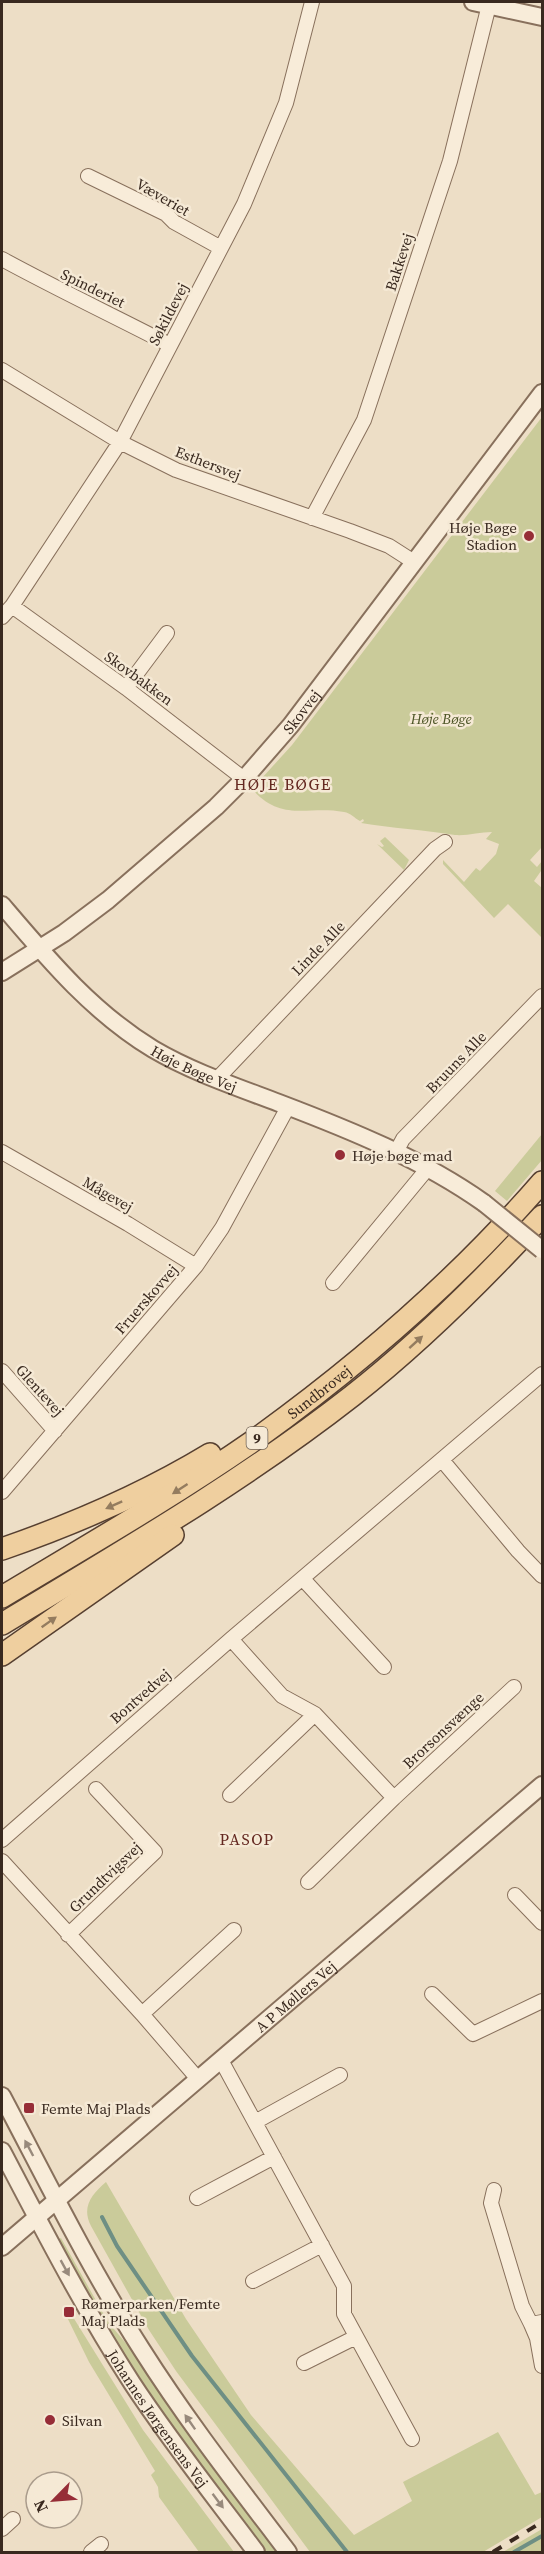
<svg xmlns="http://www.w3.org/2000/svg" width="544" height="2554" font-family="'Source Serif 4',serif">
	<rect width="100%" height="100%" fill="#eddec6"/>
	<!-- green -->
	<path fill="#cacb9a" d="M542,417v430l-12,13 7,7 5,-6v11l-1,-1 -7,10 8,7v50l-34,-34 -14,14 -51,-54v-4l21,22 12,-14 4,3 16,-17 3,-10 -13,-5 6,-7c-12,0 -25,4 -37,3 -31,-5 -64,-7 -94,-12l3,-2 -1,-2 -3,2c-6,-3 -9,-8 -16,-9 -36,-7 -62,11 -92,-23l40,-44z
		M385,837l24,23 -5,10 -27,-26 5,3 2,-1 -4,-5z
		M542,1134v26l-35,41 -12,-10z
		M106,2182l80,137 65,96 103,120 58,-34 -9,-19 95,-50 37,63 7,-3v25l-59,35h-173l-134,-181 -27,-41 -58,-104c-10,-19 1,-32 15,-44z
		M61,2238l47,84 27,32 55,81 87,117h-11l-87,-115 -45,-67 -77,-130z
		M63,2309l5,10 5,-2 70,113 91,122h-35l-40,-55 -1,-10 -7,-12 4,-4 -66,-109z
		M542,2529v23h-39z"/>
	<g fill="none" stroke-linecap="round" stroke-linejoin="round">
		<!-- stream -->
		<path stroke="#6e8f84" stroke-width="4" d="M102,2217l15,29 75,110 155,196
			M514,2552l28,-16"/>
		<defs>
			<path id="minor" d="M88,176l78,38 8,8 47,26
				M2,259c55,30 112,57 168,86
				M2,370l118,72 56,28 174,61 39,15 25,16
				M312,518l52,-98 86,-259 39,-156
				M12,606l114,82 118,91
				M2,617l10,-11 108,-164 124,-238 42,-101 26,-101
				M126,688l41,-55
				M217,1079l218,-230 10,-7
				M2,1152l126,72 68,42
				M396,1152l7,-13 139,-143
				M333,1283l95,-115
				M2,1371l53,60
				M442,1460l76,91 24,25
				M2,1492l194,-226 26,-38 66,-121
				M303,1579l81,88
				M231,1639l51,57 33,18 79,84
				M230,1795l85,-81
				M2,1840l229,-201 311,-265
				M2,1861l140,153 56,65
				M308,1882l86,-84 120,-111
				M515,1895l27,28
				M68,1935l87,-83 -59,-63
				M432,1994l41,40 69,-33
				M142,2014l92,-84
				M221,2060l123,226v28l68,125
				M255,2122l85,-47
				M494,2190l-3,13 31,103 9,18 11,-2
				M197,2198l77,-41
				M253,2281l69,-36
				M531,2324l6,14 5,28
				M304,2363l52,-26
				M2,2529l11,-10
				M91,2552l10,-8"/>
			<g id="tertiary">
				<path d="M473,2l69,15"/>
				<path id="s1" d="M2,905c46,54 90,107 151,144 39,23 84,38 126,54 71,27 143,56 205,100"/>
				<path id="s2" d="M2,972l62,-39 44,-33 108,-93 28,-28 47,-54 251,-332"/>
				<path d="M2,2096c45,85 88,173 140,254 45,71 96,136 146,202"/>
				<path id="s3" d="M2,2151c41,78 82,158 130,232 38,58 82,113 124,169"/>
				<path id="s4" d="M2,2247l540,-462"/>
			</g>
			<g id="primary">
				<path d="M2,1549c72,-25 142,-55 208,-95"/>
				<path id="s5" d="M2,1597c85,-51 172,-101 254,-158 104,-75 202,-160 286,-257"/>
				<path d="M2,1624c119,-72 240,-142 350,-228 69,-54 131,-116 190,-180"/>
				<path d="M2,1655l171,-120"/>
			</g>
		</defs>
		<!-- minor casing -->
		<use href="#minor" stroke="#88705c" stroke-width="16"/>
		<!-- tertiary casing -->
		<use href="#tertiary" stroke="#88705c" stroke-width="20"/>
		<!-- primary casing -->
		<use href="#primary" stroke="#563f30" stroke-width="24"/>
		<!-- minor -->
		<use href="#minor" stroke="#f8ecd9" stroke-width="14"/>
		<!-- tertiary -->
		<use href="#tertiary" stroke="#f8ecd9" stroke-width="16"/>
		<!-- primary -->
		<use href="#primary" stroke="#efcf9f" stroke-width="21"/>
		<!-- rail -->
		<path stroke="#39291f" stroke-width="4" stroke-dasharray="10 10" stroke-linecap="butt" d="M493,2552l49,-30"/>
		<defs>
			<path id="tertiary-bridge" d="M484,1203l58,47"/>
		</defs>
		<!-- tertiary-bridge casing -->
		<use href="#tertiary-bridge" stroke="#88705c" stroke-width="20" stroke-linecap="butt"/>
		<!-- tertiary-bridge -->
		<use href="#tertiary-bridge" stroke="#f8ecd9" stroke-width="16"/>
	</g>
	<!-- one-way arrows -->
	<defs><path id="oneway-solid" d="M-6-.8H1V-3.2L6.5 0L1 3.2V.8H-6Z" transform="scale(1.5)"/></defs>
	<g fill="#947c5f">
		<use href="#oneway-solid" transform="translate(416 1342) rotate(-42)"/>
		<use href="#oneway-solid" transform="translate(180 1489) rotate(147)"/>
		<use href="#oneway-solid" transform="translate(114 1505) rotate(156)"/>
		<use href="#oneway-solid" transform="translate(49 1622) rotate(-35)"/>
	</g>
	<g fill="#988a7c">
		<use href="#oneway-solid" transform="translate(29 2148) rotate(-118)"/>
		<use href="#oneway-solid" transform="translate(65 2268) rotate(61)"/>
		<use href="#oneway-solid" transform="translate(190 2422) rotate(-125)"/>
		<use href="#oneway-solid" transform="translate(218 2501) rotate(53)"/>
	</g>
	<!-- markers -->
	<g fill="#962d37" stroke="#f5e9d5" stroke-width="2">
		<circle cx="529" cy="536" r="6"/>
		<circle cx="340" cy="1155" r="6"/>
		<rect x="23" y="2102" width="12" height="12" rx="3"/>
		<rect x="63" y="2306" width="12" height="12" rx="3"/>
		<circle cx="50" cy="2420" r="6"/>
	</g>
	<g text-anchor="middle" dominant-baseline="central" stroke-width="5" stroke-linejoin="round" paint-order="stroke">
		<!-- shield labels -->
		<rect fill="#f5e9d5" stroke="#716356" stroke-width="1.5" x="246.5" y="1427" width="21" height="22" rx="4.5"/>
		<g font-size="14" font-weight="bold" fill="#39291f">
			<text x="257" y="1438">9</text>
		</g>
		<!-- street labels -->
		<g font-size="15" fill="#39291f" stroke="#f5e9d5">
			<text transform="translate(163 197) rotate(30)">Væveriet</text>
			<text transform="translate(399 262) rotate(-72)">Bakkevej</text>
			<text transform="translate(93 288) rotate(26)">Spinderiet</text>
			<text transform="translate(168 314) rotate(-63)">Søkildevej</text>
			<text transform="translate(208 463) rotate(21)">Esthersvej</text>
			<text transform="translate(139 678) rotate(36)">Skovbakken</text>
			<text stroke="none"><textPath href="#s2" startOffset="399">Skovvej</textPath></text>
			<text transform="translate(318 948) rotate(-46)">Linde Alle</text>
			<text transform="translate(456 1062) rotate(-46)">Bruuns Alle</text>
			<text stroke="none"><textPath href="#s1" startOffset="255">Høje Bøge Vej</textPath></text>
			<text transform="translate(108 1194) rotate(30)">Mågevej</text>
			<text transform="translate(146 1299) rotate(-49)">Fruerskovvej</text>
			<text transform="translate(40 1390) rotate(48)">Glentevej</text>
			<text stroke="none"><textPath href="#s5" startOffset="378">Sundbrovej</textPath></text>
			<text transform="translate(140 1696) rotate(-41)">Bontvedvej</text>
			<text transform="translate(443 1730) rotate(-43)">Brorsonsvænge</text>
			<text transform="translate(105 1877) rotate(-44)">Grundtvigsvej</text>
			<text stroke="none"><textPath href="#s4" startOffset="386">A P Møllers Vej</textPath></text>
			<text stroke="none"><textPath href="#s3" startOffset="310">Johannes Jørgensens Vej</textPath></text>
		</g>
		<!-- poi labels -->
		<g font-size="15" fill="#39291f" stroke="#f5e9d5" text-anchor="start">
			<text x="517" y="527" text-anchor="end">Høje Bøge<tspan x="517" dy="17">Stadion</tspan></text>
			<text x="352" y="1155">Høje bøge mad</text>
			<text x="41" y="2108">Femte Maj Plads</text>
			<text x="81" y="2303">Rømerparken/Femte<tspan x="81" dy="17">Maj Plads</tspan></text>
			<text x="62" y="2420">Silvan</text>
		</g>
		<!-- park labels -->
		<g font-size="15" font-style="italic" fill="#4d5526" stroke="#f5e9d5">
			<text x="441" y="718">Høje Bøge</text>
		</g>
		<!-- neighbourhood labels -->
		<g font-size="16" letter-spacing="1.5" fill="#642820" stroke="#f5e9d5">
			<text x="283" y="784">HØJE BØGE</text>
			<text x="247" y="1839">PASOP</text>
		</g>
	</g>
	<!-- border -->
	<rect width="544" height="2554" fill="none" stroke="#39291f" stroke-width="6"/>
	<!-- north arrow -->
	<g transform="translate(54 2500) rotate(245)"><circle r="28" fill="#f5e9d5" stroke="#aa9c8c" stroke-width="1.5"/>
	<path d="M0-4.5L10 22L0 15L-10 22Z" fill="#962d37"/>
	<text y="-9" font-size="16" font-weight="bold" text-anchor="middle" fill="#39291f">N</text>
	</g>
</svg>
